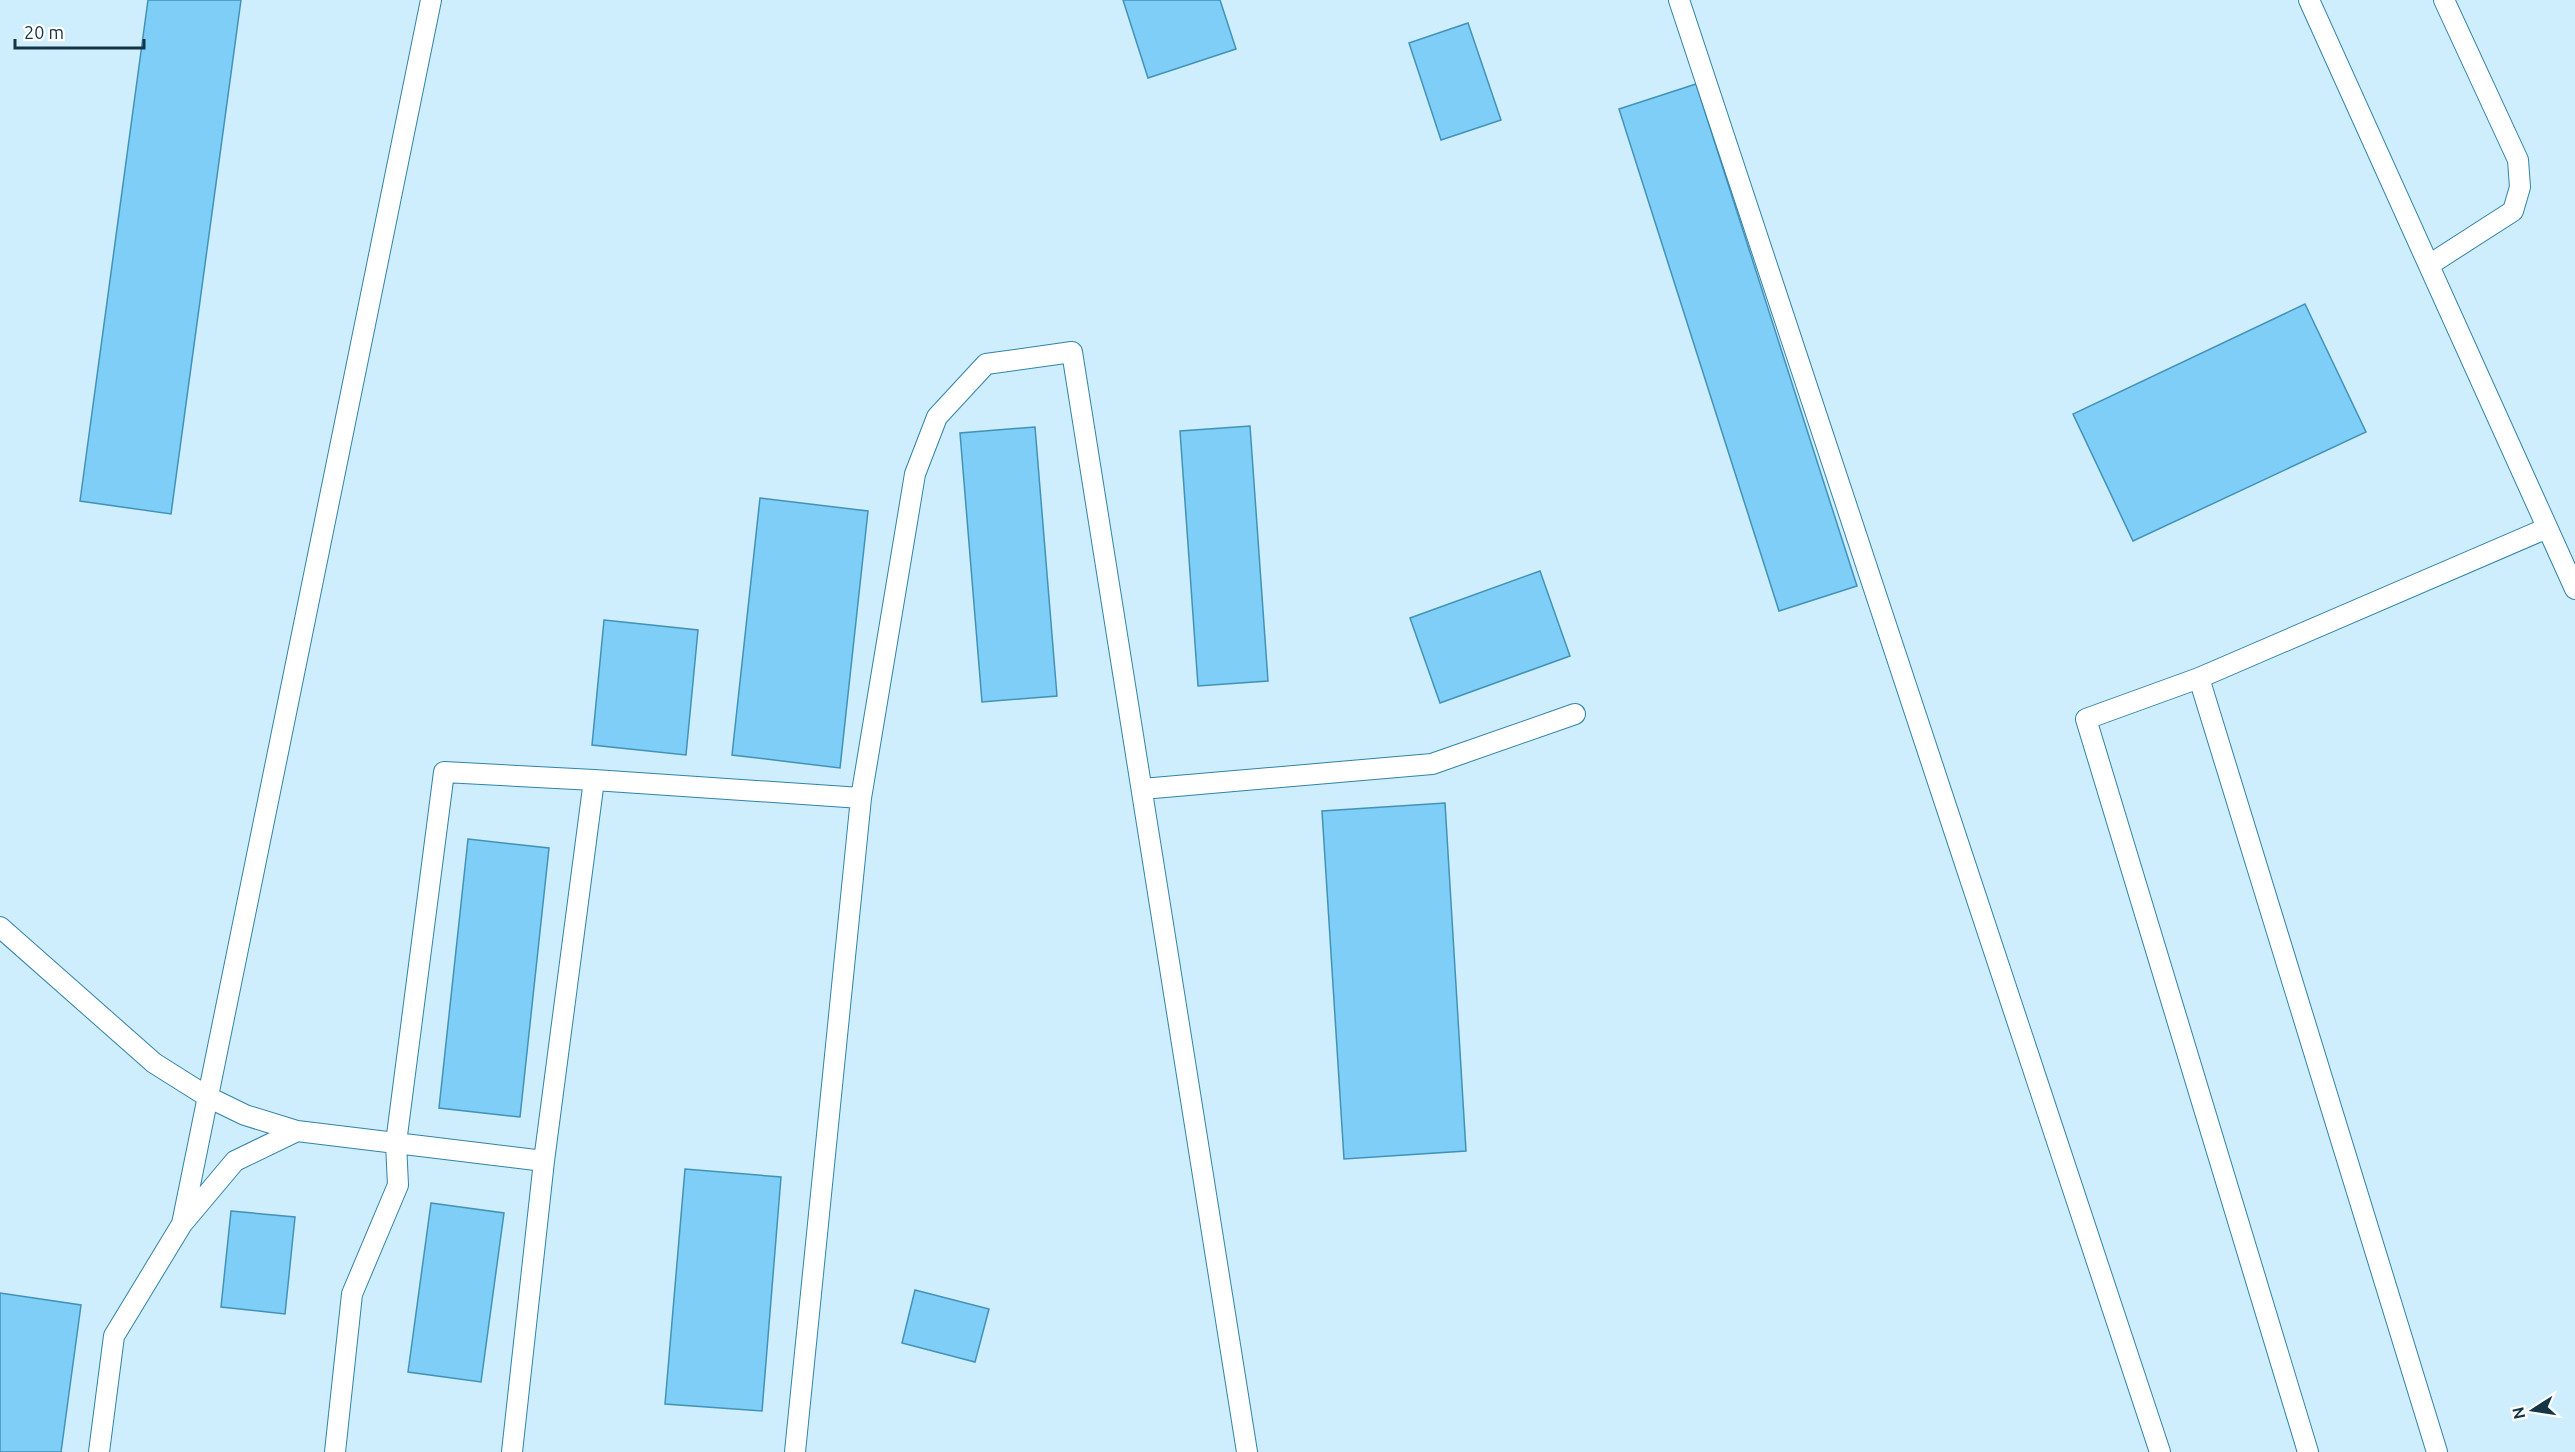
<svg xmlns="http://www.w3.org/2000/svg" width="2575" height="1452" font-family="Ubuntu,sans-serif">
	<rect width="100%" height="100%" fill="#ceedfd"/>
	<!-- building -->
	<path fill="#7fcef7" stroke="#4292b8" stroke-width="1.5" d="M148,0h93l-70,514 -91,-13z
		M1123,0h97l16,49 -88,29z
		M1468,23l33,97 -60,20 -32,-97z
		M1696,84l161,502 -78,25 -160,-502z
		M2305,304l61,128 -233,109 -60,-127z
		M1250,426l18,255 -70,5 -18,-255z
		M1035,427l22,269 -75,6 -22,-269z
		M760,498l108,13 -28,257 -108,-13z
		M1540,571l30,85 -130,47 -30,-85z
		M604,620l94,10 -12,125 -94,-10z
		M1445,803l21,348 -122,8 -22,-348z
		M468,839l81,9 -29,269 -81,-9z
		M685,1169l96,8 -19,234 -97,-7z
		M431,1203l73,10 -23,169 -73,-10z
		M231,1211l64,6 -10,97 -64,-7z
		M915,1290l74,19 -14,53 -73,-19z
		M0,1293l81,12 -20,147h-61z"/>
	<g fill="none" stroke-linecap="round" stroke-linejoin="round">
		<defs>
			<path id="lane" d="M1679,0l481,1452
				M2309,0l266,589
				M2429,265l84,-54 7,-24 -2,-27 -74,-160
				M2199,678l-113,41 222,733
				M1142,789l290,-25 143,-50
				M0,927l154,136 54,34 37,18 52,16
				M544,1161l50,-381 267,18
				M182,1224l249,-1224
				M99,1452l15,-116 68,-112 53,-63 62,-30 247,30 -32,291
				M335,1452l17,-158 46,-109 -2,-42 48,-371 150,8
				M795,1452l66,-654 54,-324 22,-57 49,-53 86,-12 175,1100
				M2437,1452l-238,-774 348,-150"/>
		</defs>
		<!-- lane casing -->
		<use href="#lane" stroke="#3183a8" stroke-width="22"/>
		<!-- lane -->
		<use href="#lane" stroke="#fff" stroke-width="20"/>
	</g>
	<!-- north arrow -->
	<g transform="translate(2533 1410) rotate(258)" stroke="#ffffff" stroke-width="4.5" paint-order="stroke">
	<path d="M0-4.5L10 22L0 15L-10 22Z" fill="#133545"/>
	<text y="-9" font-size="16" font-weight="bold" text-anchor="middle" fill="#133545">N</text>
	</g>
	<!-- scale -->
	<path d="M15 39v9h129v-9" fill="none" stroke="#133545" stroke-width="3"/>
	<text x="24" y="39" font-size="18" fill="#133545" stroke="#ffffff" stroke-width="4.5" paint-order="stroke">20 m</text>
</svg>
